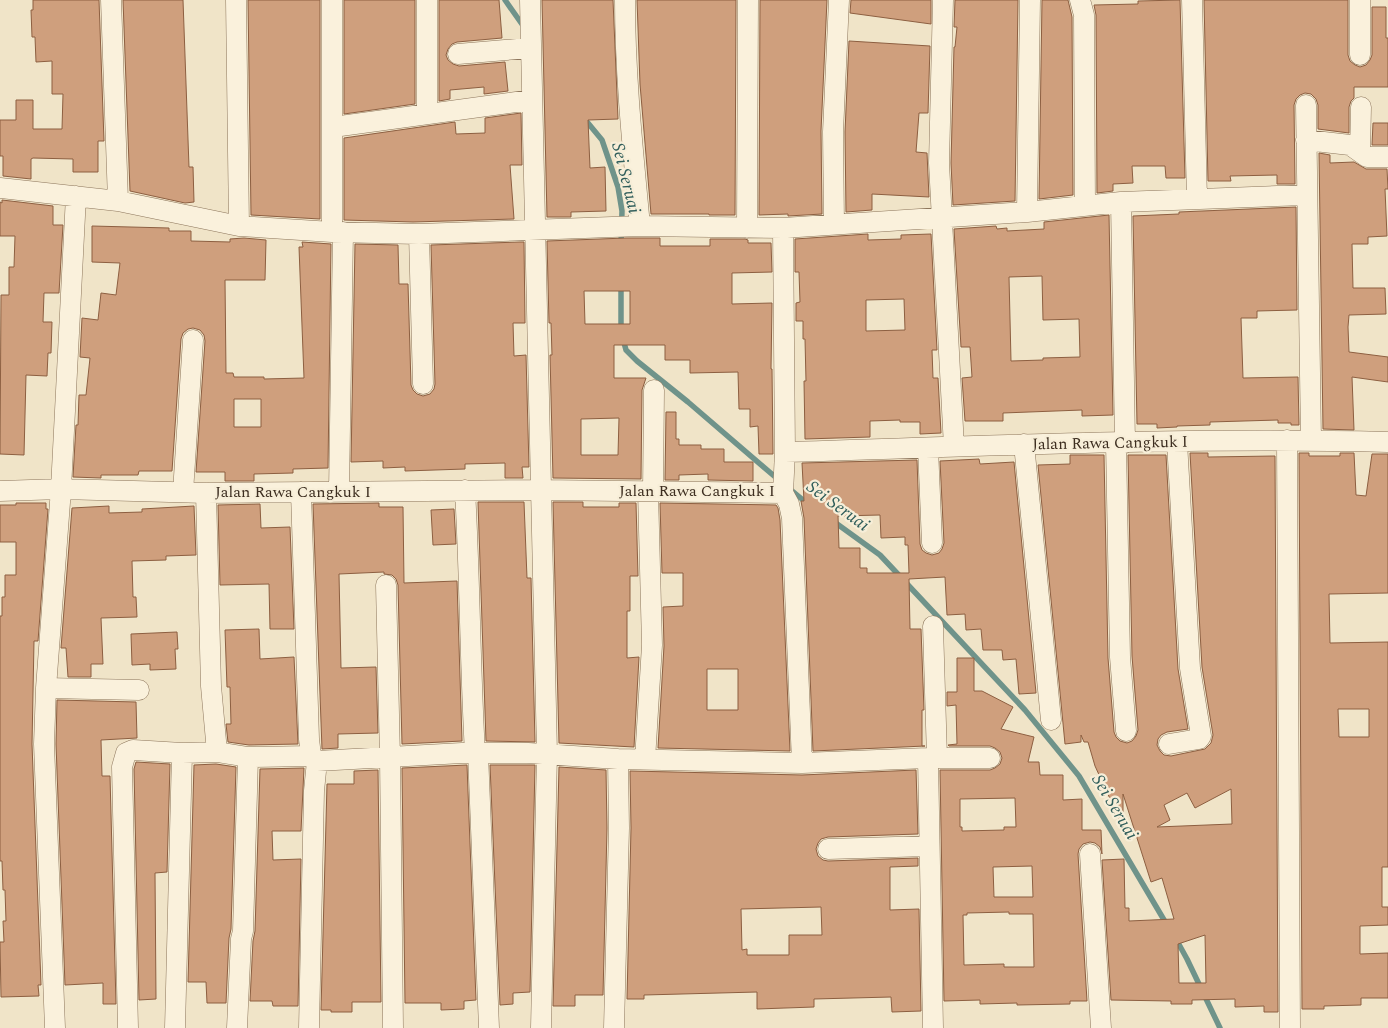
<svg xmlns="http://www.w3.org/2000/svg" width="1388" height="1028" font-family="Spectral,serif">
	<rect width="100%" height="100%" fill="#f0e4c8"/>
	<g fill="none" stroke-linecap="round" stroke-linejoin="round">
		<!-- stream -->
		<path stroke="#6f938a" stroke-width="5.5" d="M505,0l19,27
			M583,117l19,23 16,47 4,24 -1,34
			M621,285v45
			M623,339l3,11 11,11 51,41 92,79
			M791,490l18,15
			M833,521l47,34 145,155 54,66 88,149
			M1176,939l11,20 33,69"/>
	</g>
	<!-- building -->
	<path fill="#cf9f7d" stroke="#8d5f41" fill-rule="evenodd" d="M33,0h66l5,141h-6v31h-25v-13l-40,-1 -2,1v20l-28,-3v-20h-3v-36h16v-20h17v29h29l1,-35h-11v-33l-16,1 -1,-25h-3l-1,-27h2z
		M123,0h60l6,167h4l1,35 -9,1 -55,-12z
		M248,0h72v219l-69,-4z
		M344,0h71v104l-71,10z
		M439,0h60l3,38 -45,4 -5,2 -4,5 -2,6 2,5 5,4 6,2 46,-4 3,29 -24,3v-7l-34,3v9l-11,2z
		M542,0h71l5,119 -30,1 2,48 15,-1 1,44 -35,1v5h-24z
		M637,0h99l-1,215h-26v-1h-58l-11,-130z
		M760,0h67l-6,131 1,83 -34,2v-2l-29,1z
		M851,0h80v24l-81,-11z
		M955,0h63l-3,201 -62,4 -2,-42 3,-116h1l2,-20h-3z
		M1042,0h26l4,17 1,178 -34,4z
		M1180,0l5,178h-19l-1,-12h-33l1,17 -20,1v7l-16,2 -1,-178 -2,-10 44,-1v-3z
		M1204,0h144v55l2,6 5,4 5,2 6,-2 4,-5 2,-5v-48h14v31h2v49h-34v11l-3,3 -2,6v26l-31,-4v-24l-2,-6 -5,-5 -6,-1 -5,2 -4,4 -2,6 1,79h-18v-9l-47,1 1,5h-23z
		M849,41l81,5 -2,67h-9l-3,39 11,1 2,44 -57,-3v16l-26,2 -1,-80z
		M521,113l1,52h-12l4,54 -101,3 -69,-2v-82l111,-16 1,12 29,-1v-15z
		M1373,123h15v22h-16z
		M1319,153l11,2v8l24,-1 12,7h21l1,20h-3l2,47 -19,1v7h-16l1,44h32l1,26 -37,1 -1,12 1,25 39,5v25l-36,-5 2,53 -31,-1z
		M2,200l51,6v19h10l-4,68h-15l-1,29h9l-1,31h-3l-1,23 -21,-1 -2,80 -24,-1 1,-159h8v-28h5l1,-31h-15v-34l2,1z
		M1296,207l1,103 -40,1v7h-16l2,60 55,-1 1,48h-8v-2h-13v-3l-68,2v3l-33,1v1l-20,1v-4h-20l-4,-208 46,-2v-2z
		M1109,215l4,200 -31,1v-6l-79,3v8h-38l-3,-43 10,-1 -2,-30h-9l-7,-118 42,-3 1,3 10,-1v3l37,-2v-7zM1042,276l1,44 36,-1 1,38 -37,1v2l-32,1 -2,-84z
		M92,226l77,2v3h22v10l39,1v-3l14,-1 22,2 -1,40h-40l1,93h7l1,4h30v2l40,-1 -5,-131h4l-1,-5 29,2 -3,224 -35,1v4l-39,1v7h-29v-9h-29l9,-131 -1,-6 -4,-5 -7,-2 -5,1 -5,4 -2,6 -9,132h-33l-1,4h-37v3l-28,-1 3,-52h2l1,-30h7l4,-37 -10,-1 2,-39 16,2 3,-27 15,2 4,-32 -28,-1zM234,399h27v28h-27z
		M868,234v6l33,-1v-4l30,-1 6,116h-5l1,28h5l3,55 -21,1v-12h-20v-2l-30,1v16l-65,2 -1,-58h2l-1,-42h-2v-18h-7v-18l4,-1 -1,-30h-4v-33zM904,299l1,31 -39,1v-31z
		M626,238h34v8h50v-7h35l3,1v3h23l1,29 -40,1v31l40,-1 -1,66h1l1,85h-14l-1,-28 -8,1v-18h-11l-1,-37 -48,1v-13h-25v-15h-51v33h32l-4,12 -1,89 -88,-1 -3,-123h2l-1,-32h-2l-2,-82zM584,291h46v33h-45zM619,418l-1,37h-37v-36z
		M520,242h4l1,81h-12l1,33 12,-1 3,112h-7l1,11h-18v-15l-40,1v5l-60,2v-4l-22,1v-7l-32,1 4,-218 43,1 1,39h9l3,101 2,5 4,4 6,2 7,-2 4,-5 1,-5 -4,-139z
		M666,412h10v27h3v6h22v4h23v13h29v19l-45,-1v-6l-29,1v5h-14z
		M1190,453h18v4l67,-1 3,556h-14v-6l-29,1v-8l-43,1v4h-21v-3l-60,-1 -9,-140 22,-1 1,49h4v13l45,-2 -12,-41 -11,4 -28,-88v33l-28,-61 -7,-24h-4l-3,-7v7l-16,2 -27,-279 32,-1v-9h34l4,203 6,74 2,5 4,4 7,2 5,-2 4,-5 2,-6 -6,-74 -4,-201h38l12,214 10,60 -21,3 -6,3 -3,4 -1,6 3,6 4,4 7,1 34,-7 6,-6 2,-8 -11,-68zM1231,789l1,35 -75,3 13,-7 -6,-15 23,-12 8,15zM1205,935l1,48h-27l-1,-39z
		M1299,453h10v3h31v-3h14l2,42 10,1 6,-42h16v139l-59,1 1,49 58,-1v225h-6v40h6v18l-28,1v28l28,-1v45h-27v7l-37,1v3h-22zM1338,709h31v28h-30z
		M979,459l1,5 34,-2 22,231 -17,1 -3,-35 -13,1 -1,-10h-19l-2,-21 -15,1 -1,-16 -18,1 -2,-38 -36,2 1,50h11l3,81h-2v36h3l-112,5 -9,-233 -3,-17h3l-2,-38 115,-3 3,84 2,6 4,3 6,2 7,-2 3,-4 2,-6 -4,-82zM880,515l1,23 24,-1v8h3l1,28h-42v-5h-7v-20h-21l-1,-32z
		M478,502h46l3,76h4l4,164 -49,-1z
		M553,502h30v5h36v-4h17l2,73h-8v35h-3v47l12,-1 -5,90 -75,-4z
		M16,503h30v6h2l-10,132h-4l-2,103 9,241h-3l1,11 -38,1 -1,-55h4l-1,-21h3l-1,-31h-2l-1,-29h-2v-245h2v-19h3v-22h11v-33h-16v-37h16z
		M379,503v4h24l1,76 53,-2 5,160 -60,3 -4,-159 -2,-6 -4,-4 -8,-1v-2l-45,2 2,94 35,-1 2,66 -40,1v14l-16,1 -9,-245z
		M660,503l116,2 2,3 2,12 10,231 -132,-3 6,-102 -1,-39 20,-1v-33h-21zM707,669h31v41h-31z
		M260,504l1,24 29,-1 4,102h-24l-1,-45 -49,1 -2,-80z
		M109,506v7l33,-1v-3l52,-3 2,49 -30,1v4l-34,1 1,36h3l1,20 -36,1 2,46h-12v13h-23l-2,-29h-5l11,-140z
		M454,509l2,35 -23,1 -2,-35z
		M259,629l1,30 34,-2 4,87 -49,1 -21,-3 -2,-18h5l-1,-37h-3l-2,-57z
		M177,632l1,17h-3l1,20 -26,1v-6l-18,1 -1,-31z
		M957,658h17v33h8l31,16 -12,22 33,8 -6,25h11l1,13h23v25l19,-1v31h19l1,24 -2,-7 -5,-4 -5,-1 -7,2 -4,5 -1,5 9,147h-17v3l-53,1v-2l-37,1v-4l-36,1 -4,-231h50l5,-2 5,-4 2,-6 -2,-6 -5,-4 -5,-2h-41l-1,-1 9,-1 -1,-39 -9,1v-14h10zM1015,798l1,29h-12v3l-42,1v-4h-2v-28zM1032,866l1,31h-39l-1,-30zM1009,912v2h24l1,53h-30v-3l-40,1 -1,-50h4v-2z
		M57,700l79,2 1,36 -36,2 1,36h8l6,228h-13v-21l-38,2 -9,-241z
		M136,762l34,2 -3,108 -12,1 1,126 -17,1 -5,-231z
		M216,764l20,3 -5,162 -2,9 -3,65h-19l-1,-21h-18l6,-217z
		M467,765l9,235 -12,1v8l-23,1v-7h-36l-3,-235z
		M490,765h45l-5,227 -17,1v11l-13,1z
		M559,767l47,3 1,58 -4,167h-28v11h-22z
		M304,768l-3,63h-29l1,29 28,-1 -3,147h-25l-1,-5h-22l3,-60 2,-10 5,-162z
		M378,770l3,232h-29v10h-21v-2h-10l6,-226h27v-13z
		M916,770l2,64 -90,3 -7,2 -3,4 -2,6 2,7 5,4 5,1 90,-3v8l-28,1v43l29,-1 2,102 -29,1 -1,-15 -77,2v8l-57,2v-17l-113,3v4h-17l4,-171 -1,-57 172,4zM821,907l1,28h-33v20h-42v-6l-5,1 -1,-41z"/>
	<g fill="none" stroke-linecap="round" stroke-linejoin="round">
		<defs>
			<path id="street" d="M111,0l7,201
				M236,0l3,226
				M530,0l17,753 -6,275
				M625,0c0,76 8,151 15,226
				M943,0l-4,163 15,284
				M1080,0l4,15 1,191
				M1192,0l5,199
				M458,54l71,-6
				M1360,55v-55
				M1306,105l5,335
				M427,114v-114
				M333,127l198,-27
				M1306,140l44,5 17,12h21
				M1360,152l1,-45
				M0,188l118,13 121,25 93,6 87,2 221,-8 143,2 244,-16 94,-10 185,-7
				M1121,202l4,241
				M1027,212l3,-212
				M834,224l-1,-92 6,-132
				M747,228l1,-228
				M783,228l2,224
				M332,232v-232
				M419,234l4,150
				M1287,440l3,588
				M1116,443l4,214 6,74
				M1024,444l27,276
				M928,448l4,95
				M465,490c5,88 5,176 10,263
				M0,491l61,-2 145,4 334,-3 243,3 2,-41c201,-6 402,-15 603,-10
				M183,492l10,-152
				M301,492l8,247 2,17 6,5 -3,30 -5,237
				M339,492l4,-260
				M653,492l1,-102
				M206,493l5,193 6,66
				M783,493l6,11 3,14 10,245
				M386,585l4,173 3,270
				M933,626l4,132
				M46,688l93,2
				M1169,744l30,-5 2,-3 -11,-68 -13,-226
				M478,753l11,275
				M928,758l5,270
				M645,760l7,-115 -4,-154
				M317,761l145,-8h66l90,6 184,4 126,-5h62
				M828,849l101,-3
				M1090,854l11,174
				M55,1028l-11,-284 2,-56 15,-199 15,-293
				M128,1028l-6,-261 4,-14 7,-3 49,3 35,-1 31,5 63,-1
				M175,1028l7,-275
				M237,1028l4,-89 2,-8 5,-174
				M614,1028l5,-200 -1,-69"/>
		</defs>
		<!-- street casing -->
		<use href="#street" stroke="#8d765c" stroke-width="21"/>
		<!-- street -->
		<use href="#street" stroke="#faf1dc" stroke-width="20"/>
	</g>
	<g text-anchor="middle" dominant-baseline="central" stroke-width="4.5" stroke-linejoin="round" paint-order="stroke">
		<!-- street labels -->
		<g font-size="16" fill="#3d2e20" stroke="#f7eed8">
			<text transform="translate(1110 443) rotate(-1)">Jalan Rawa Cangkuk I</text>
			<text x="697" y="491">Jalan Rawa Cangkuk I</text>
			<text x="293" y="492">Jalan Rawa Cangkuk I</text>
		</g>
		<!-- water labels -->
		<g font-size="18" font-style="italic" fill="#2f5d5a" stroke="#f7eed8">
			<text transform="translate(626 178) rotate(76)">Sei Seruai</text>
			<text transform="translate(838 506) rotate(36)">Sei Seruai</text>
			<text transform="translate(1115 807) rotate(59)">Sei Seruai</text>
		</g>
	</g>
</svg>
